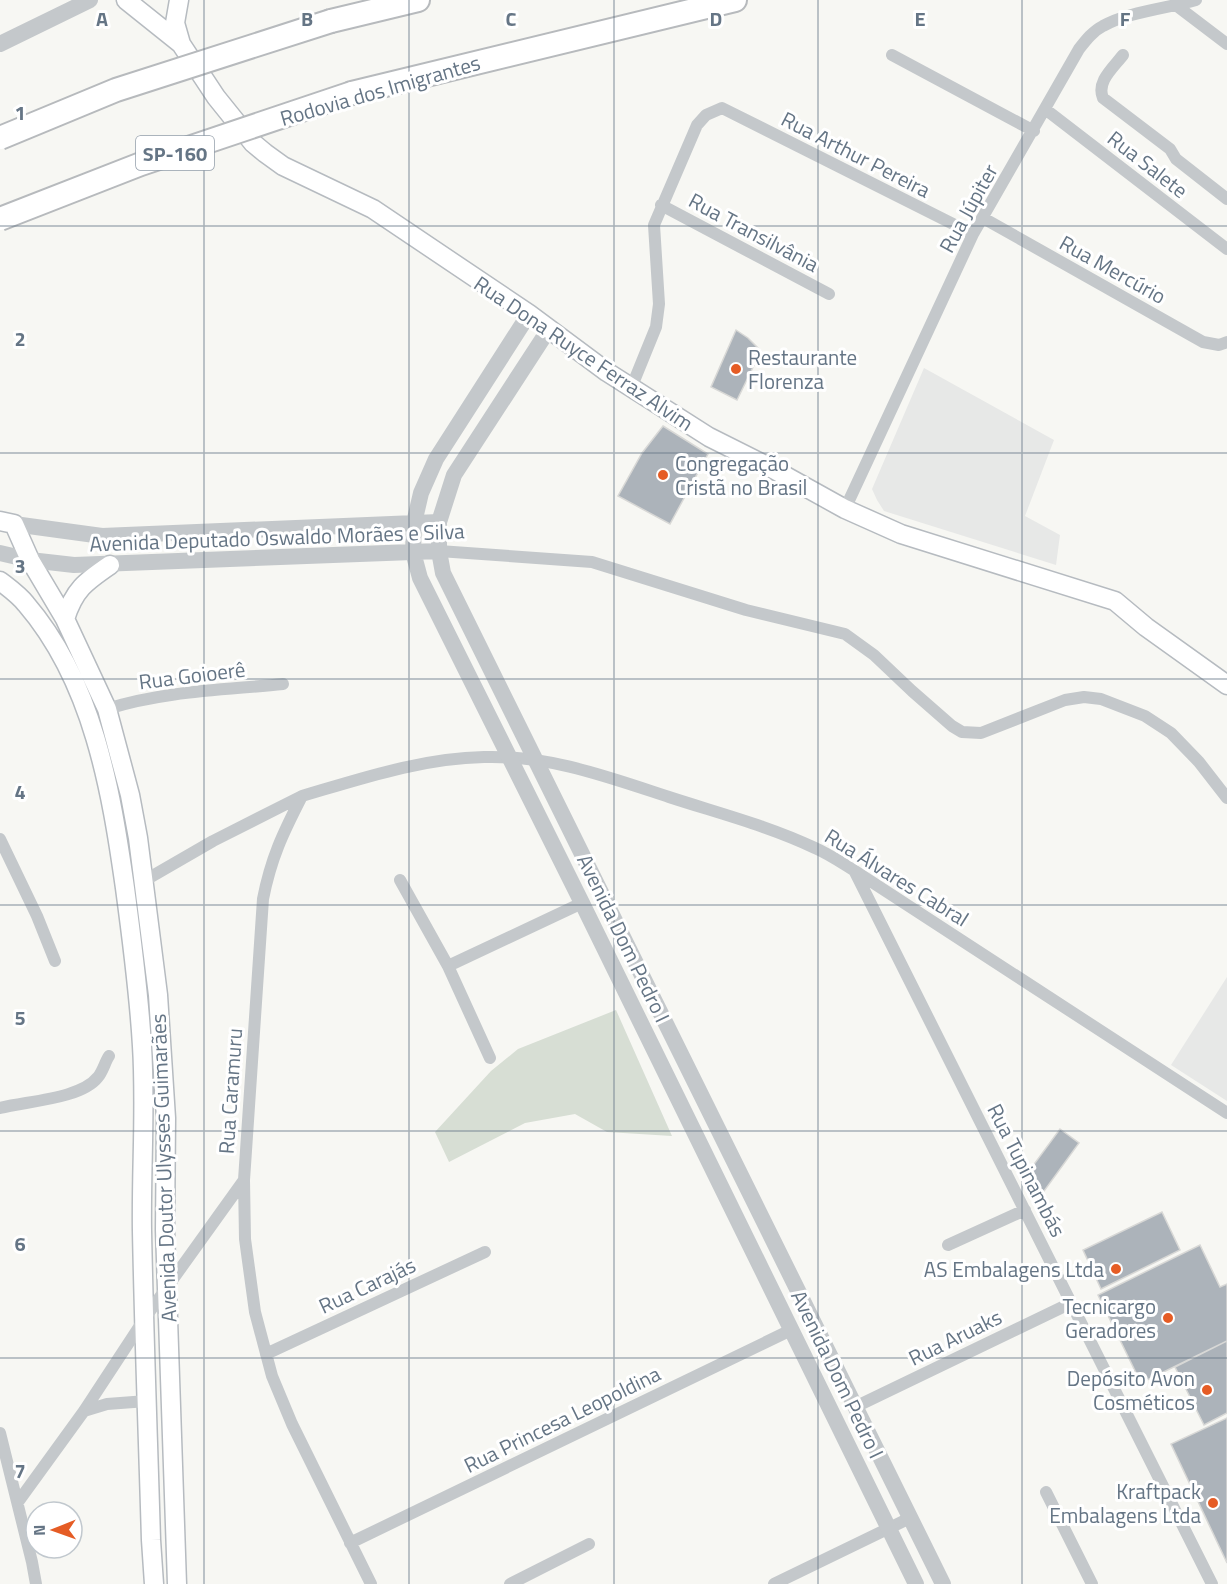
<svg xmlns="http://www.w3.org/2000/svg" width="1227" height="1584" font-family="'Titillium Web',sans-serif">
	<rect width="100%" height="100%" fill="#f7f7f3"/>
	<!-- built -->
	<path fill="#e7e8e7" d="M924,368l130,72 -29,76 35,19 -4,30 -172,-54 -7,-11 -5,-11z
		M1227,977v124l-56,-36z"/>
	<!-- green -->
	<path fill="#d7ded4" d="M616,1010l56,126 -65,-4 -32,-18 -50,9 -76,39 -14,-30 56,-61 27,-22z"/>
	<!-- building -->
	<path fill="#acb3ba" stroke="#d8d8d6" stroke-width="1.5" d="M736,330l12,8 13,13 -24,49 -26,-13z
		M663,426l45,28 -38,70 -52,-28 24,-43z
		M1060,1129l19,14 -40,55 -10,-27z
		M1162,1212l18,38 -79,39 -18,-39z
		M1200,1245l20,42 7,-3v57l-86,42 -43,-88z
		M1227,1341v72l-23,12 -29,-58z
		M1227,1418v145l-56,-119z"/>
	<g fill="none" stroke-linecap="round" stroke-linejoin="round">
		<defs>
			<path id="secondary" d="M126,0l55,44 35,53 37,46 12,10 18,13 90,43 156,105 78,58 102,65 64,32 72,40 56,25 214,67 31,26 81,58
				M179,0l-4,23 6,21
				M0,521l14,3 16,36 35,59 42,90 23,86 8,43 20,157 8,123 -1,112 12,354
				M0,581c9,7 19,14 26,23 67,78 85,185 99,284 7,52 14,105 17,158 4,62 -1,123 0,185 2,103 6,206 9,309l3,44
				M65,619c9,-29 20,-37 45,-54"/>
			<path id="motorway" d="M331,21l87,-21
				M352,93l383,-93"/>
		</defs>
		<!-- secondary casing -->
		<use href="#secondary" stroke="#b6bbc0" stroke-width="21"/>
		<!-- motorway casing -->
		<use href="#motorway" stroke="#b7babd" stroke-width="26"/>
		<!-- minor -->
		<path stroke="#c4c8cb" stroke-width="12" d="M1177,6l50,38
			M892,55l142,76
			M1123,55c-10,13 -27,27 -20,43l67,51 6,10 51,40
			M1045,109l182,140
			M661,205l168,89
			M983,218l220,124 16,3 8,-3
			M632,386l24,-59 3,-23 -5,-79 43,-100 9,-10 16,-7 251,126
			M845,509l128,-275 106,-185c7,-9 14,-18 24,-23 24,-14 66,-18 93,-26
			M439,551l153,11 154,48 99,24 29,21 38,36 40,35 10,6 19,1 84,-33 19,-3 17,2 44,17 26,17 28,29 28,36
			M107,709c57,-18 117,-19 176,-25
			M0,839l37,77 18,45
			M855,872l357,712
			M400,880l48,86 42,92
			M142,882l71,-41 89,-45
			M448,966l134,-63
			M0,1108c27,-7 81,-9 98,-31 5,-6 7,-15 11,-21
			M948,1245l77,-35
			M266,1354l219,-102
			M855,1407l216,-104
			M84,1411l23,-7 40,-3
			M0,1433l32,129 4,22
			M1046,1492l46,92
			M18,1502l66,-91 61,-93 99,-138
			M350,1543l441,-213
			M371,1584l-79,-160 -20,-48 -17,-64 -10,-73 -1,-59 19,-281c8,-41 20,-66 39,-103 58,-17 120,-38 182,-39 65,-2 124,20 185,40 49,16 100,29 146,51 14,6 27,15 40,23l372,242
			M510,1584l79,-40
			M774,1584l136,-66"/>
		<!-- tertiary -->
		<path stroke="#c4c8cb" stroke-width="16" d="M0,44l90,-44
			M529,314l-93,145 -15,34 -7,30 -1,29 7,26 162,325 334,681
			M549,329l-95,146 -15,47v29l4,22 500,1011
			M14,524l88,12 337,-14
			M0,553l30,7 44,5 365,-14"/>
		<!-- secondary -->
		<use href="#secondary" stroke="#fff" stroke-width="18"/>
		<!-- motorway -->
		<use href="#motorway" stroke="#fff" stroke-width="22"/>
		<defs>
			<path id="motorway-bridge" d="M0,138l116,-48 215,-69
				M0,219l141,-55 211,-71"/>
		</defs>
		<!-- motorway-bridge casing -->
		<use href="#motorway-bridge" stroke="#b7babd" stroke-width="26" stroke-linecap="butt"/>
		<!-- motorway-bridge -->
		<use href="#motorway-bridge" stroke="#fff" stroke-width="22"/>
	</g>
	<!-- grid -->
	<path fill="none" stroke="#657585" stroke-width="1.5" stroke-opacity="0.55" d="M204,0v1584M409,0v1584M614,0v1584M818,0v1584M1022,0v1584M0,226h1227M0,453h1227M0,679h1227M0,905h1227M0,1131h1227M0,1358h1227"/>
	<!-- markers -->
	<g fill="#e55c25" stroke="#fff" stroke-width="2">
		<circle cx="736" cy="369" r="6"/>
		<circle cx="663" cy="475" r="6"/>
		<circle cx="1116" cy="1269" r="6"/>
		<circle cx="1168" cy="1318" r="6"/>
		<circle cx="1207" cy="1390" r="6"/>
		<circle cx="1213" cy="1503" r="6"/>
	</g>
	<g text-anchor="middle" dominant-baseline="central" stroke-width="6" stroke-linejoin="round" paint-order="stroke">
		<!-- shield labels -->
		<rect fill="#fff" stroke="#939eaa" stroke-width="1.5" x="136" y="136" width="78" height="34" rx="4.5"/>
		<g font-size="20" font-weight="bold" fill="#657585">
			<text x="175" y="153">SP-160</text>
		</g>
		<!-- street labels -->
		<g font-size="21" fill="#657585" stroke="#fff">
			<text transform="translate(380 90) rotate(-16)">Rodovia dos Imigrantes</text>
			<text transform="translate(856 154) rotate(27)">Rua Arthur Pereira</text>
			<text transform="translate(1148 164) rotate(38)">Rua Salete</text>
			<text transform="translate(968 208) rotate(-61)">Rua Júpiter</text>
			<text transform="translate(754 232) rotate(28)">Rua Transilvânia</text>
			<text transform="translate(1113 269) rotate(29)">Rua Mercúrio</text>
			<text transform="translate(584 353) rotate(34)">Rua Dona Ruyce Ferraz Alvim</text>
			<text transform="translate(277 537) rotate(-2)">Avenida Deputado Oswaldo Morães e Silva</text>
			<text transform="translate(192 675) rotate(-7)">Rua Goioerê</text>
			<text transform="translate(897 877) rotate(32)">Rua Álvares Cabral</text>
			<text transform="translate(624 938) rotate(64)">Avenida Dom Pedro I</text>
			<text transform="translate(230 1091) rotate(-86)">Rua Caramuru</text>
			<text transform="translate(163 1168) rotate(-92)">Avenida Doutor Ulysses Guimarães</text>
			<text transform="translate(1027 1170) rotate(63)">Rua Tupinambás</text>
			<text transform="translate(367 1285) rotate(-25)">Rua Carajás</text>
			<text transform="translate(955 1337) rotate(-26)">Rua Aruaks</text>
			<text transform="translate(838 1374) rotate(64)">Avenida Dom Pedro I</text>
			<text transform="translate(562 1419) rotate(-26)">Rua Princesa Leopoldina</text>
		</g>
		<!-- poi labels -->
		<g font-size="21" fill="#657585" stroke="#fff" text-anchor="end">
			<text x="748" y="357" text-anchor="start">Restaurante<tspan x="748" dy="24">Florenza</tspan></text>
			<text x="675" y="463" text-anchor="start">Congregação<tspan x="675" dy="24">Cristã no Brasil</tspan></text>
			<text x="1104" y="1269">AS Embalagens Ltda</text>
			<text x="1156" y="1306">Tecnicargo<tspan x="1156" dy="24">Geradores</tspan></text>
			<text x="1195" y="1378">Depósito Avon<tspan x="1195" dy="24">Cosméticos</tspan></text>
			<text x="1201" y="1491">Kraftpack<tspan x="1201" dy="24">Embalagens Ltda</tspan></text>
		</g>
	</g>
	<g font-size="20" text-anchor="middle" font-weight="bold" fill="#657585" stroke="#fff" stroke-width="6" stroke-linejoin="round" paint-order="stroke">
		<text x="102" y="26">A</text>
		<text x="307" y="26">B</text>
		<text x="511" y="26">C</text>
		<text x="716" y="26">D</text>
		<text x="920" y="26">E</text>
		<text x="1125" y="26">F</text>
		<text x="20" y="120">1</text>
		<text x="20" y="346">2</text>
		<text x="20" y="573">3</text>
		<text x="20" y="799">4</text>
		<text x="20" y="1025">5</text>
		<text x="20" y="1251">6</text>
		<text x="20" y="1478">7</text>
	</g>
	<!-- north arrow -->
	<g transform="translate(54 1530) rotate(269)"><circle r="28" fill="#ffffff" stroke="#c1c8ce" stroke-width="1.5"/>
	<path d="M0-4.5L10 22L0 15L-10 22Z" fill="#e55c25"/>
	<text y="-9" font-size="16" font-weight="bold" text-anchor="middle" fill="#657585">N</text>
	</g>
</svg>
